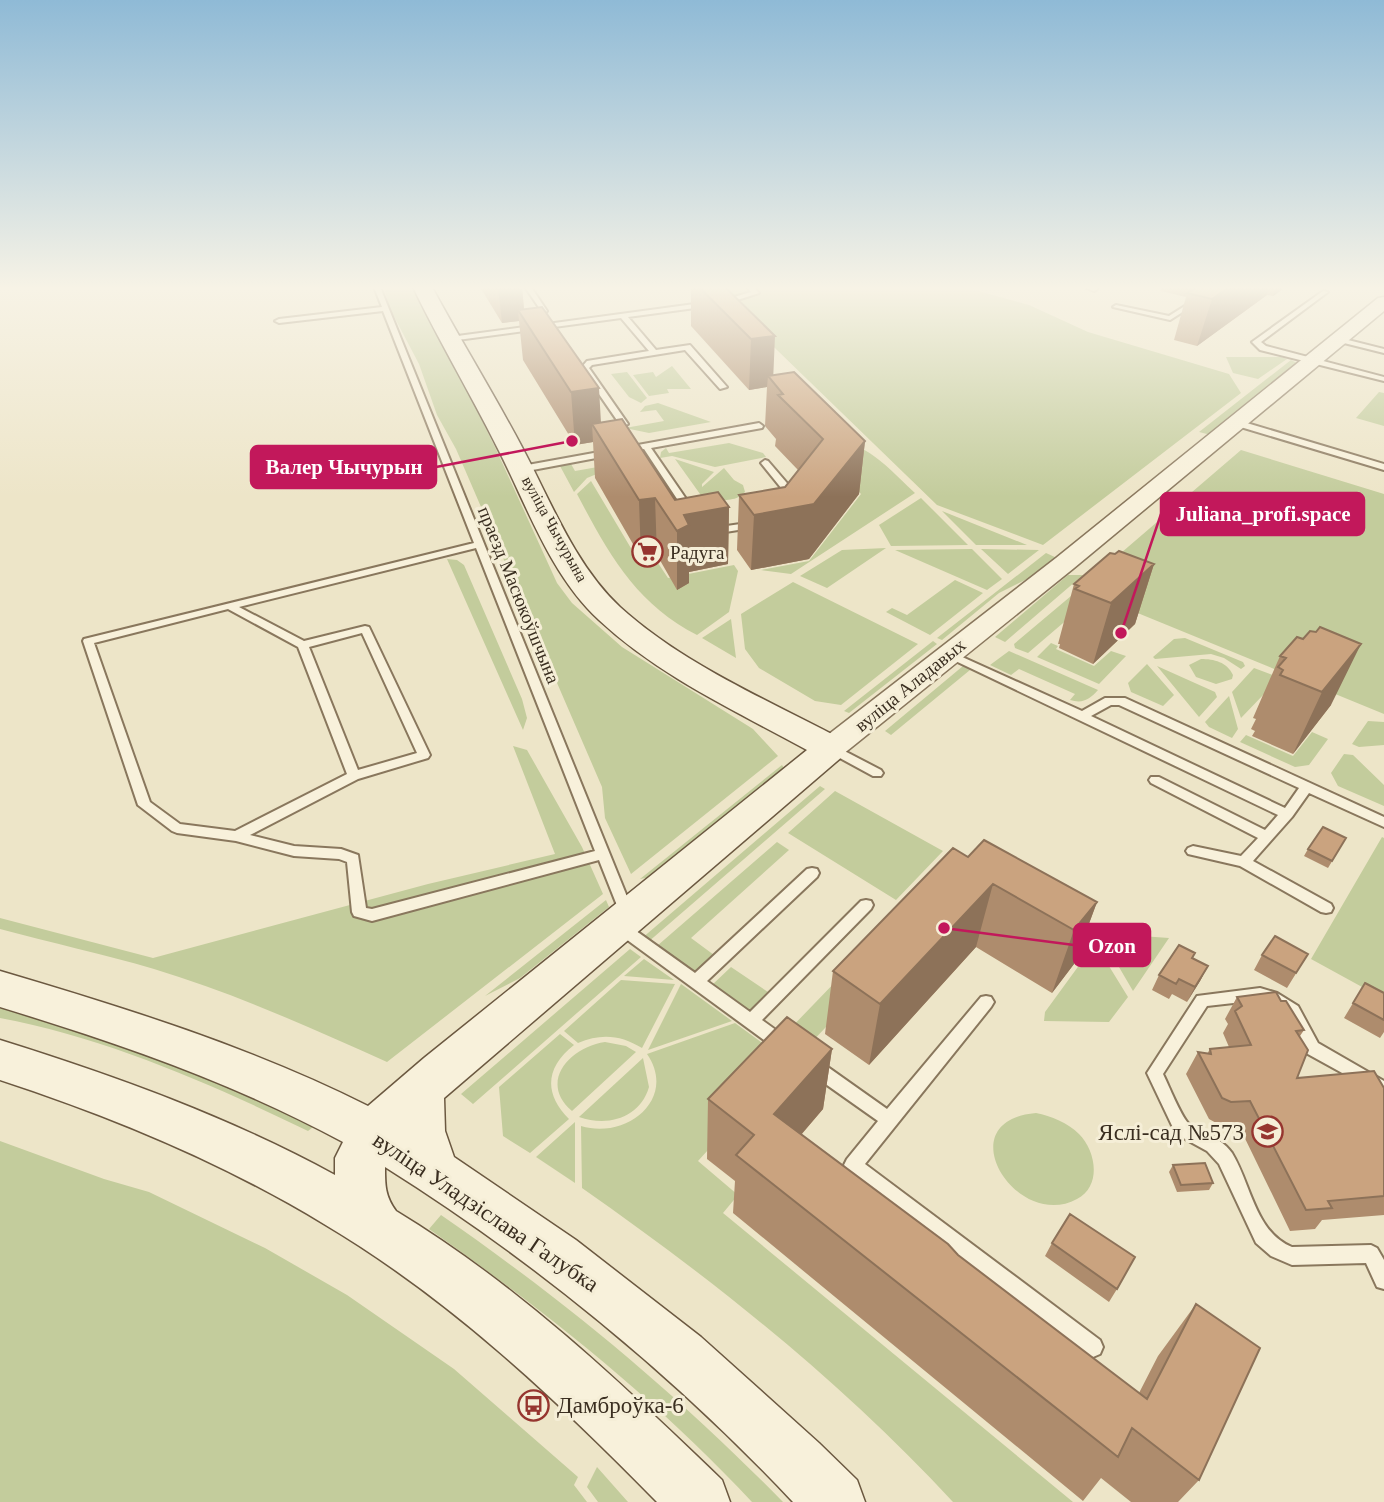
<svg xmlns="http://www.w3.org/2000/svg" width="1384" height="1502" font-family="'Times New Roman',serif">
	<rect width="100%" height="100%" fill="#ede5c8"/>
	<!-- green -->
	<path fill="#c3cc9c" d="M384,287h24l12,8 75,152 62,136 15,20 50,44 131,82 25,27 -147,118 -26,-56 -3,-31 -146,-338 -19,-34 -18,-51 -30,-57z
		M712,287h252l65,18 59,27 141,42 12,19 -198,152 -106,-40z
		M1226,357h55l6,2 -29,20 -25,-6z
		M1291,360l8,4 -88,71 -12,-3z
		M672,366l19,23h-24l2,4 -20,3 -16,-21 20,-3 3,5z
		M627,372l20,26 -6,5 -12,-6 -18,-23z
		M1379,392l5,1v33l-28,-8z
		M658,403l53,19 -62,11 -24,-5 39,-7 -8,-11 -16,2 5,-6z
		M813,436c53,5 65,22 102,57l-124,81 -30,-4 48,-9 52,-67 -53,-54 -33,5z
		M729,443l34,10 3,4 -51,10 -43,-11 -12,2 1,-6 5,-4 3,5z
		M1241,450l143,44v220l-305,-125z
		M675,459l39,13 -12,12v3l22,-19 10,12 9,5 2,7c-12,13 -20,2 -35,16z
		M626,462l-39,16 -13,14 -14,-26 11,-2 4,7z
		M591,481l47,79 16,-3 14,21 66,-13 4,6 -9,41 -32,23c-61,-31 -89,-82 -120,-141z
		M921,498l47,47 -77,1 -12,-21z
		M942,511l85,34h-51z
		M886,548l-59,40 -27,-12 42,-26z
		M972,549l30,30 -15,11 -92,-40z
		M981,549l58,1 -31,24z
		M1046,553l11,5 -24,18 -34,17 -57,47 -5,-2z
		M447,559l10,1 7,5 58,134 5,19 -4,12z
		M1068,575h15l-78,67 -10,-5z
		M955,580l28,13 -53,42 -44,-23 6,-4 15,7z
		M793,582l125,62 -77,61 -26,-4 -56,-33 -14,-19 -4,-35z
		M1071,596l19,4 -62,53 -13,-5 -1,-4z
		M731,619l5,39 -34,-20z
		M1185,638l58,24 2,4 -4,3 -17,-11 -13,-4 -56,5 -2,-2 21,-18z
		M933,641l4,3 -88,69 -5,-2z
		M1051,643l7,3 -2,3 38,17 17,-15 15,5 -27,28 -62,-27z
		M1009,651l89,39c-8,9 -15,14 -28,10l5,-6 -56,-25 -8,6 -21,-10z
		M1201,659c13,0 26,3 32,16l-1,4 -16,5 -20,-7 -7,-12z
		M1147,664l27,31 -11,11 -32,-14 -3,-9z
		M963,666l7,4 -79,65 -6,-4z
		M1157,666l58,26 2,5 -18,20z
		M1254,668l32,12 -21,13 -24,25 -9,-26z
		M1229,696l9,33 -6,9 -23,-11 -4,-5z
		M1368,721l16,1v23l-25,2 -7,-3z
		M1312,732l16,7 -19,26 -14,2 -55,-25 6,-7 47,21z
		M513,746l14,4 55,97 21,47 -216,168c-76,-34 -153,-69 -233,-93 -50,-15 -103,-26 -154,-40v-11l153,40 275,-74 127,-30z
		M1344,754l9,1 31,30v21l-46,-20 -7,-13z
		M782,765l3,5 -129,106 -16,3z
		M820,786l5,3 -178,154 -6,-4z
		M835,791l108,60 -47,49 -108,-67z
		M1382,837l2,1v161l-73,-40z
		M777,842l12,8 -98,88 23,17 -19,18 -38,-27z
		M952,861h8l128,71 40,65 -19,25 -65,-1 1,-9 35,-48 -113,-65 -29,10 -131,138 -21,-14z
		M606,900l3,7 -89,71 -35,18z
		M1099,933l70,5 -36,53z
		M630,949l11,8 -168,147 -12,-10z
		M644,959l30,21 -50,-4z
		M731,967l40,27 -19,19 -40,-28z
		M621,980l54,4 -33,64c-21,-13 -41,-15 -64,-5l-14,-12z
		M681,984l51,37 -84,29z
		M0,1006l109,32 119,48 85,41 -5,4c-97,-47 -201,-93 -308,-113z
		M735,1023l53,39 -90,99 40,34 -15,18 350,289h-120c-111,-120 -238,-221 -371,-314l-1,-62c45,14 97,-27 66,-72z
		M560,1034l14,11c-28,22 -31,48 -5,74l-39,34 -27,-17 -4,-49z
		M605,1042l21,4 10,6 -64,59c-34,-29 -2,-64 33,-69z
		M643,1058l6,29c-9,31 -41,40 -70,30z
		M1036,1113c15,3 32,10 43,21 17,17 23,52 -2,65 -60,33 -131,-78 -41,-86z
		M575,1122v61l-39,-26z
		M0,1141l104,38 45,13 116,56 82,47 107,74 124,108 -4,8 13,17h-587z
		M441,1215c127,88 234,177 342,287h-31c-97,-104 -207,-191 -323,-273z
		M597,1467l31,35h-30l-11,-15z"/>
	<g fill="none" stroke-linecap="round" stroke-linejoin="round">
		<defs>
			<path id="service" d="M374,287h6l254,627 -2,4 -5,2 -5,-2 -23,-58 -227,61 -18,-5 -2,-4 -5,-50 -8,-3 -45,-3 -58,-15 -59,-8 -5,-2 -34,-26 -55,-164 1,-2 390,-96 -91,-232 -104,12 -4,-2 4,-2 103,-12zM476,548l119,303 -223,58 -6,-1 -8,-53 -17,-6 -47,-3 -44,-11 108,-56 70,-21 2,-3 -61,-128 -4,-1 -61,15 -65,-34zM228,609l70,38 49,127 -112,57 -55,-7 -30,-22 -56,-159zM362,633l55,120 -59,17 -49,-123z
				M525,287h6l16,24 -1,1h-4z
				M747,287h7l5,6 -34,11 -97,13 28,33 34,-5 37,42 -7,2 -35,-39 -93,15 -3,3 39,56 -4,2h-3l-40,-58 6,-7 62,-10 -28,-33 -171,23 -4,-2 4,-2 274,-37 27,-8z
				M1084,287h10l3,2 -3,2z
				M1215,287h7l-52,33 -57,-13 3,-2 53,11z
				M1323,291l5,1 -67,50 5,4 118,31v4l-124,-31 -8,-8z
				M1336,337l48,12v4l-48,-12z
				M1234,421h6l144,43v6l-150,-45z
				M759,423l4,3 -1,2 -111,20 44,64 -5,3 -3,-1 -43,-65 -122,23 -4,-3 4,-3z
				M765,460l3,1 24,28 -9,11 -3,1 -5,-3 7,-9 -21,-26z
				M754,522l5,3 -2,2 -44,7 -5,-3 5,-3z
				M949,651l133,60 23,-13h20l259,119v10l-75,-34 -17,24 -39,44 78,43 2,4 -2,4 -5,1 -5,-1 -81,-46 -52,-12 -2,-3 2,-3 5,-2 48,10 17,-18 -107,-55 -2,-3 2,-3h8l106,53 13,-15 -333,-159 -2,-2zM1111,705h8l180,83 -14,20 -194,-92z
				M831,744l50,26 2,3 -2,3h-8l-46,-25 -2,-3 2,-3z
				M812,868l5,1 2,4 -2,4 -110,104 43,31 111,-111 5,-1 5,1 2,4 -2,4 -109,111 25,18 2,5 -2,5 -6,2 -6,-2 -160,-117 -2,-4 2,-4 5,-2 5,2 70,50 112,-104z
				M1260,988l17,5 21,13 20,37 66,38v15l-78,-43 -18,-37 -20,-14 -8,-2 -53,6 -44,68c6,12 17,40 25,49 10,12 31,11 44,30 19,31 23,79 60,94l79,-2 6,3 7,12v29l-7,-2 -11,-24 -74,2 -21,-9 -15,-13 -37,-79 -12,-13 -31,-17 -29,-61 50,-77z
				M986,996l5,1 3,5 -3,5 -126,157 235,176 3,7 -3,7 -7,3 -7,-3 -239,-183 -3,-6 3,-6 31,-38 -68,-48 -2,-5 2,-5 6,-2 6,2 65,46 94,-112z"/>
			<path id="tertiary" d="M1384,297v14l-310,257 -232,187 -11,3 -11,-3 -5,-7 5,-7 236,-183 322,-260z"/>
			<path id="secondary" d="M413,287h19c29,54 62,107 91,162 28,53 52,116 97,158 64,58 148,93 223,133l5,8 -5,8 -399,342 1,33 9,26 122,83 125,97 118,106 38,37 8,22h-72c-119,-127 -260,-242 -408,-335 0,18 0,29 11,44 121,73 225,172 326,269l8,22h-73c-101,-103 -208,-204 -333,-278 -102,-62 -211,-107 -324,-144v-40c115,36 229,77 335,135v-17l8,-16c-109,-59 -225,-99 -343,-135v-36c125,37 251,76 368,135l56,-48 383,-308c-71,-39 -148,-74 -208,-130 -49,-45 -72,-115 -102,-173 -27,-54 -58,-106 -84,-160z"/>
		</defs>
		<!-- service casing -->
		<use href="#service" stroke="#89775d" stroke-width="4"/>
		<!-- tertiary casing -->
		<use href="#tertiary" stroke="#89775d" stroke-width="3"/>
		<!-- secondary casing -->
		<use href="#secondary" stroke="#6b5840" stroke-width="3"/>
		<!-- service -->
		<use href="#service" fill="#f8f1db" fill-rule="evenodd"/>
		<!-- tertiary -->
		<use href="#tertiary" fill="#f8f1db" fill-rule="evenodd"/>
		<!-- secondary -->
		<use href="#secondary" fill="#f8f1db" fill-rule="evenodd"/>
	</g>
	<!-- wall -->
	<path fill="#ae8c6d" d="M480,287h42l2,23 77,112 74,78 54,7 -1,57 -39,8v11l-12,7 -20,-35 -16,3 -46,-80 -2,-36 -18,3 -52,-85 -4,-39 -17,2z
		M691,287h34l48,88 92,66 -6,53 -50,65 -58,11 -14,-20 2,-55 46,-8 13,-17 -23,-24 1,-7 -11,-13 2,-39 -18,3 -58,-64z
		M1162,287h124l-13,9 -6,-1 -70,51 -23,-6 12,-43 -25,-6z
		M1154,564l-19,60 -42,40 -34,-16 1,-4h-2l16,-60z
		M1297,637l34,68 -38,49 -41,-18 3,-5 -4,-2 5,-10 -3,-1 27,-62z
		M1346,838l-18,30 -24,-12 4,-7z
		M968,857l129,45 -23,62 -22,29 -76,-46 -107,118 -44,-31 8,-63z
		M1308,954l-21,34 -33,-18 8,-15z
		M1193,958l15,8 -8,15 -13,21 -15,-8 -3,5 -17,-9 7,-15z
		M1365,983l19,10v39l-4,6 -36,-20z
		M1237,997l44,4 23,29 -4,6 -3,42 87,10v127l-62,5 -7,9 -25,2 -53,-109 -19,2 -9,-5 -23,-45 12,-22 9,2 3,-5 19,-2 -6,-14 5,-9 -3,-5z
		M832,1049l-9,60 -22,26 338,258 19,-37 38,-52 3,176 -21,22h-47l-30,-24 -18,23 -350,-288 2,-32 -28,-22 1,-60z
		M1173,1165l40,18 -4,7 -32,2 -8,-20z
		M1052,1243l65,46 -8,13 -64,-46z"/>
	<!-- shaded-wall -->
	<path fill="#8d7259" d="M498,287h24l3,33 -7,-10 1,11 -17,2z
		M1229,287h40l-2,8 -70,51 15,-47z
		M1276,287h10l-13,9z
		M775,336l-2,46 -5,-6 -1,11 -18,3 2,-51z
		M599,388l3,53 -10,-17 1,18 -18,3 -4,-53z
		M865,441l-6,53 -50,65 -58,11 3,-55z
		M655,498l2,57 -16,3 -2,-58z
		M729,507l-1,57 -39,8v11l-12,7v-59l7,-16z
		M1154,564l-19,60 -42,40 18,-61z
		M1361,644l-30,61 -38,49 29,-62z
		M993,884l-17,63 -107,118 11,-61z
		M1097,902l-23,62 -22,29 22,-63z
		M1208,966l-8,15 -13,21 8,-15z
		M832,1049l-9,60 -55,64 6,-59z"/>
	<!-- building -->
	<path fill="#caa37f" stroke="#8d7259" stroke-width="2" d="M699,287h26l50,49 -24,3z
		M1197,287h32l-17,12 -25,-6z
		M542,307l57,81 -28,4 -53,-82z
		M794,372l71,69 -51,63 -60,11 -15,-20 46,-8 38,-48 -45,-44 5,-1 -15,-18z
		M622,419l53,81 43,-8 11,15 -45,8 5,10 -12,6 -22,-33 -16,2 -47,-76z
		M1119,551l35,13 -43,39 -36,-14 4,-3 -5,-2 36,-31 5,1z
		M1320,627l41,17 -39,48 -42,-17 3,-5 -5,-3 8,-9 -6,-2 17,-19 6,2 7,-8 6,1z
		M1323,827l23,11 -14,23 -24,-12z
		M984,840l113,62 -23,28 -81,-46 -113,120 -47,-33 120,-123 15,9z
		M1275,936l33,18 -12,19 -34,-18z
		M1179,945l16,8 -3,5 16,8 -13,21 -16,-8 -3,5 -17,-9z
		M1365,983l19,10v27l-31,-17z
		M1276,992l5,9h5l18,29 -8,1 12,19 -11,28 77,-7 10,17v108l-56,5 4,7 -26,2 -56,-109 -19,1 -9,-4 -24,-46 13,2 -1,-5 41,-4 -16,-34 7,-5 -5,-9z
		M787,1017l45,32 -58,65 174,130 10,11 189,144 49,-95 64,44 -61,132 -67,-52 -14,29 -382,-302 18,-20 -46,-36z
		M1205,1163l8,20 -32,2 -8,-20z
		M1070,1214l65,43 -18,32 -65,-46z"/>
	<!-- sky -->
	<linearGradient id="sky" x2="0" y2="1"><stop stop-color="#8fbad6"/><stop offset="0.58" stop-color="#f7f3e6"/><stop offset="1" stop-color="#f7f3e6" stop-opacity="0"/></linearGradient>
	<rect width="1384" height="497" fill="url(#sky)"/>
	<!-- icons -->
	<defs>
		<symbol id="supermarket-ring" viewBox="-11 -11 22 22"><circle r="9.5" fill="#f5eed7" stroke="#96352f" stroke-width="1.5"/><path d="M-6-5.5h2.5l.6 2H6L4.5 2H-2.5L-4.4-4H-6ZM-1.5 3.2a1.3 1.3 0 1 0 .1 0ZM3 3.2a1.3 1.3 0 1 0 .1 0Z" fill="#96352f"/></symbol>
		<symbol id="school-ring" viewBox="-11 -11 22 22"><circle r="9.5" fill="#f5eed7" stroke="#96352f" stroke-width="1.5"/><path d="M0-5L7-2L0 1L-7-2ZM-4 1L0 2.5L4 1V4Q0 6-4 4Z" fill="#96352f"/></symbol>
		<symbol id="bus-ring" viewBox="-11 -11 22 22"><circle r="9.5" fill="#f5eed7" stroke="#96352f" stroke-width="1.5"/><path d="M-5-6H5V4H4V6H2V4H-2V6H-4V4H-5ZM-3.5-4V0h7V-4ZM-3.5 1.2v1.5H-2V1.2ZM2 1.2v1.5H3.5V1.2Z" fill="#96352f"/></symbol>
	</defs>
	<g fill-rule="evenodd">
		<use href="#supermarket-ring" x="630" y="534" width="35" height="35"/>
		<use href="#school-ring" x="1250" y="1114" width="35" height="35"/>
		<use href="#bus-ring" x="516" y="1388" width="35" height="35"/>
	</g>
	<g text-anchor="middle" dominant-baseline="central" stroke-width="6" stroke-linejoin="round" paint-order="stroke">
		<!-- far-street labels -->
		<g font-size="16" fill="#3a2e20" stroke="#f5eed7">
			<text transform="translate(555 529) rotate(61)">вуліца Чычурына</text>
		</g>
		<!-- poi labels -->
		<g font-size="19" fill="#3a2e20" stroke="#f5eed7" text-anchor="start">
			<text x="670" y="552">Радуга</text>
		</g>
		<!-- street labels -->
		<g font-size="19" fill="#3a2e20" stroke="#f5eed7">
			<text transform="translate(519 595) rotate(68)">праезд Масюкоўшчына</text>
			<text transform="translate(910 685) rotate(-39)">вуліца Аладавых</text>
		</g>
		<!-- near-poi labels -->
		<g font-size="23" fill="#3a2e20" stroke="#f5eed7" text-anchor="end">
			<text x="1244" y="1132">Яслі-сад №573</text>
			<text x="557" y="1405" text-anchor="start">Дамброўка-6</text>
		</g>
		<!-- near-street labels -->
		<g font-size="23" fill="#3a2e20" stroke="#f5eed7">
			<text transform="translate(486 1212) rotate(34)">вуліца Уладзіслава Галубка</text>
		</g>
	</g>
	<!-- callouts -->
	<path fill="none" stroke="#c2185b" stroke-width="2.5" d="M572 441L436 467M1121 633L1161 514M944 928L1074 945"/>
	<g fill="#c2185b" stroke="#f5eed7" stroke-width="2.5">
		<circle cx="572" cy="441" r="7"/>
		<circle cx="1121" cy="633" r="7"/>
		<circle cx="944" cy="928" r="7"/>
	</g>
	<g fill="#c2185b" stroke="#c2185b" stroke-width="2.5">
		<rect x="251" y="446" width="185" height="42" rx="7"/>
		<rect x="1161" y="493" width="203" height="42" rx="7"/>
		<rect x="1074" y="924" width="76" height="42" rx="7"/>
	</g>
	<g font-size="21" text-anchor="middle" font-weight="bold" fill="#fff">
		<text x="344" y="474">Валер Чычурын</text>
		<text x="1263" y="521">Juliana_profi.space</text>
		<text x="1112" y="953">Ozon</text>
	</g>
</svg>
